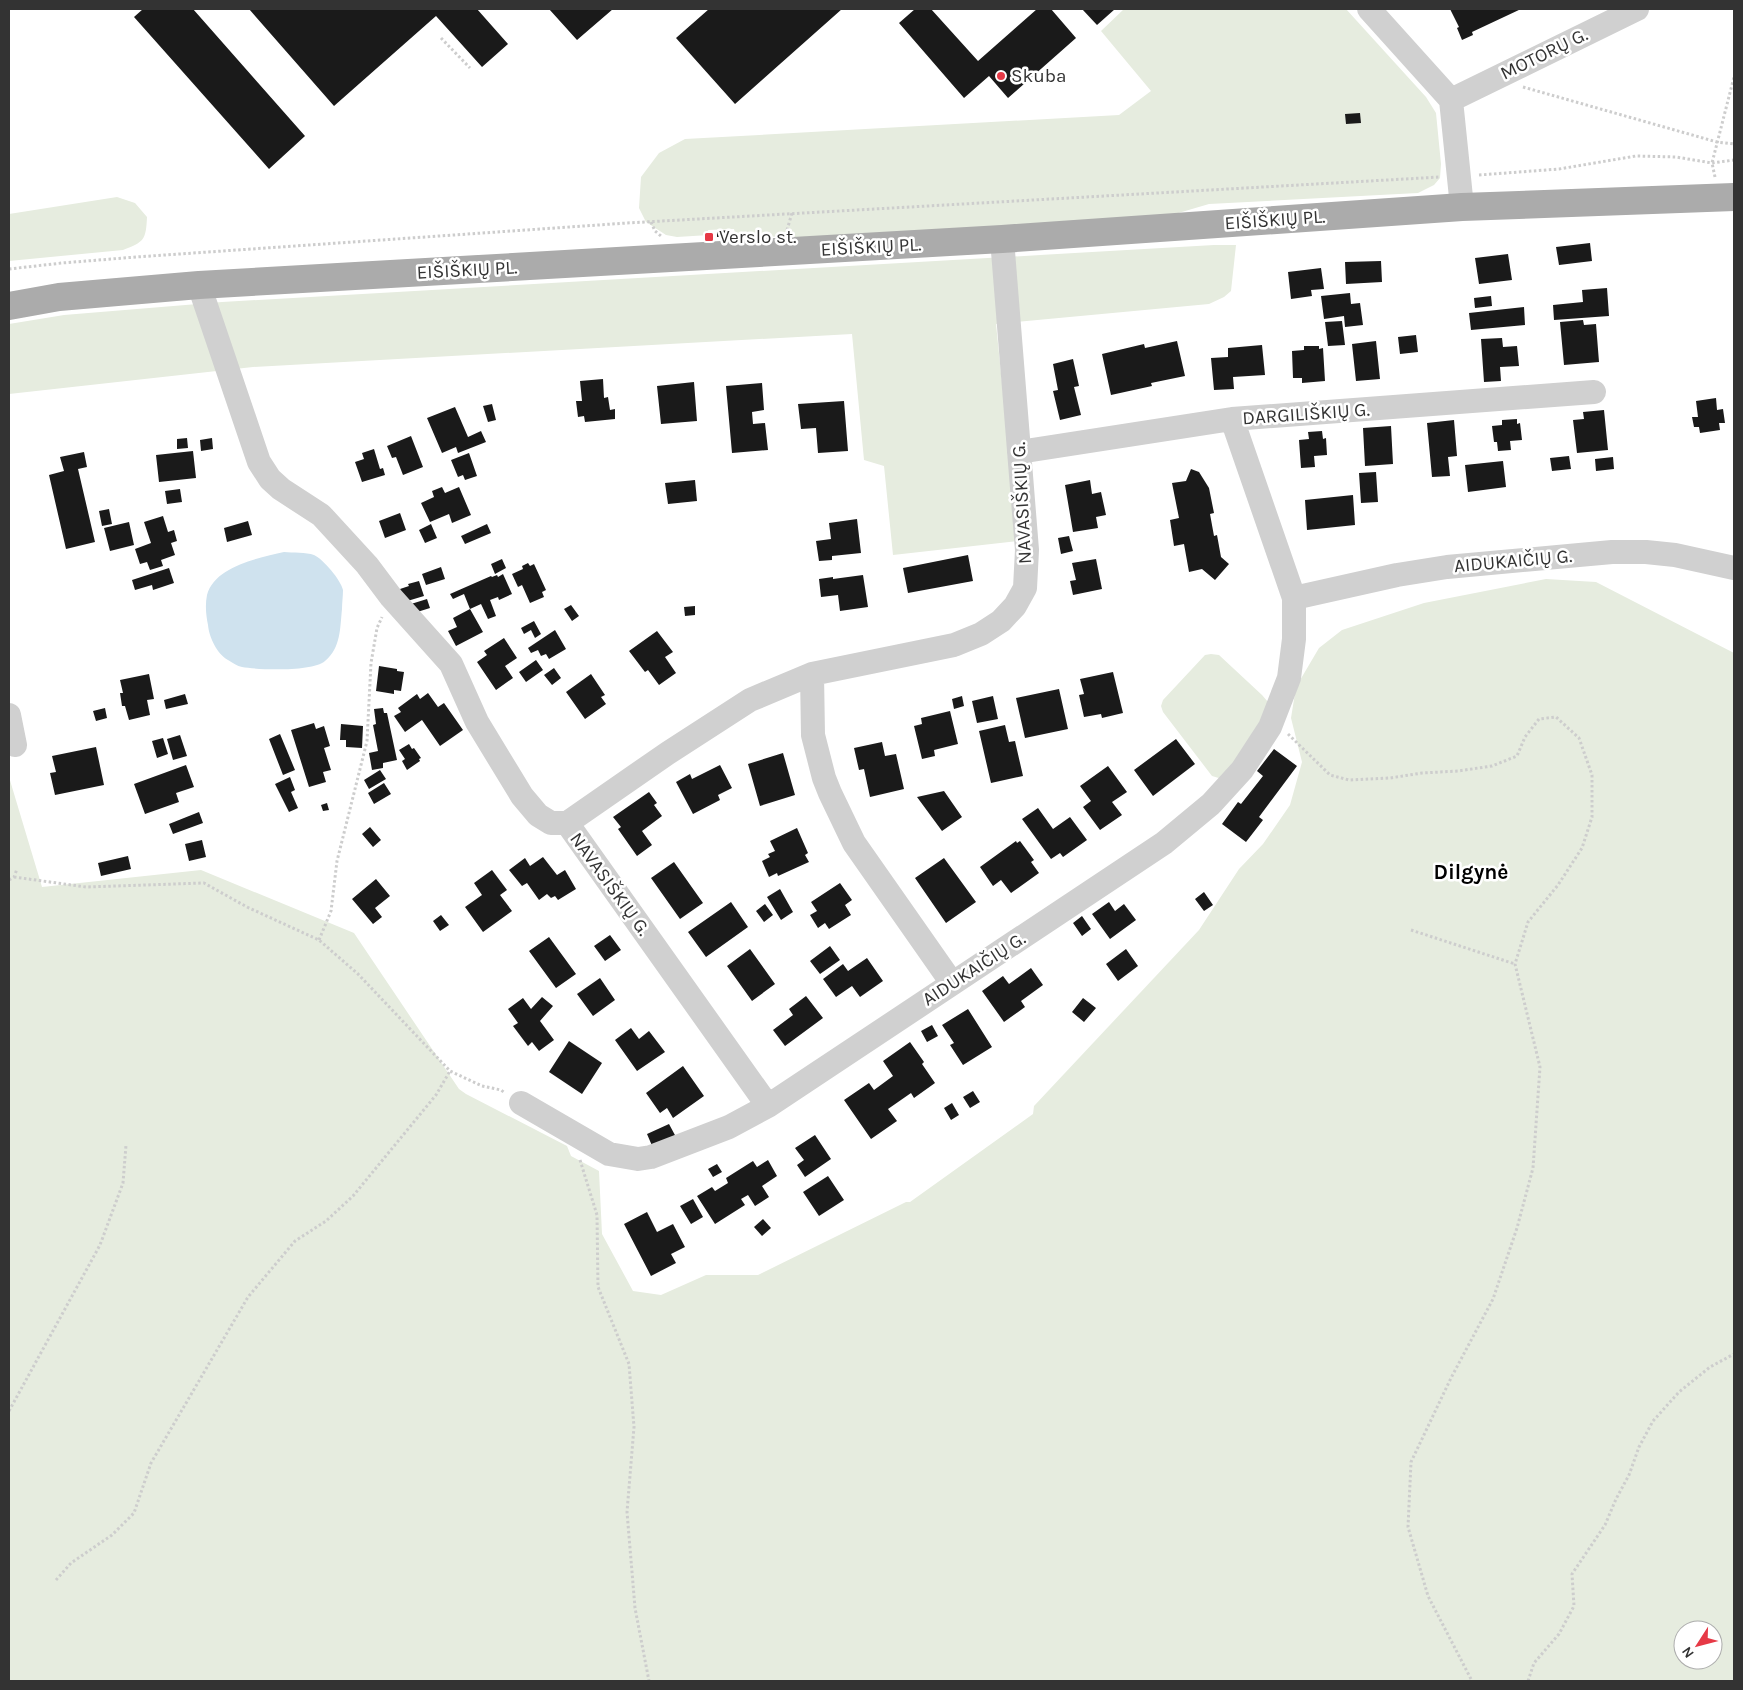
<svg xmlns="http://www.w3.org/2000/svg" width="1743" height="1690" font-family="Karla,sans-serif">
	<rect width="100%" height="100%" fill="#fff"/>
	<!-- green -->
	<path fill="#e6ecdf" fill-rule="evenodd" d="M1124,9h222l80,88 10,16 5,51 -1,14 -6,7 -16,8 -209,11 -34,10 -384,27 -3,-5 -20,1 -33,-4 -1,-4 -26,1 1,5 -32,2 -11,-2 -20,-13 -7,-14 2,-31 18,-24 26,-14 434,-24 32,-24 -50,-60z
		M117,197l18,6 12,14c-1,23 -3,25 -24,33l-114,11v-47z
		M1214,245h22l-5,46 -7,6 -15,7 -213,20 22,217 -125,14 -9,-89 -20,-6 -12,-126 -599,33 -244,27v-70l55,-9 158,-13z
		M1546,579l50,3 138,71v1028h-1725v-904l33,110 159,-17 153,63 105,156 7,5 101,52 4,10 28,15 3,63 31,57 28,4 45,-20h52l148,-73h4l123,-88 1,-8 165,-176 40,-61 24,-25 27,-39 12,-43 -11,-44 5,-31 23,-39 23,-18 82,-27zM1683,1630h30v30h-30z
		M1211,654l8,1 43,40 6,7 1,10 -47,67 -10,-3 -49,-64 -2,-6 2,-6 42,-45z"/>
	<!-- water -->
	<path fill="#cfe2ee" d="M284,552c9,1 22,0 30,3 9,4 27,25 29,35 0,6 -1,13 -1,19 -2,19 -1,39 -17,52 -13,11 -66,9 -83,6 -5,-1 -9,-4 -14,-7 -11,-6 -19,-23 -20,-35 -2,-10 -3,-20 -1,-30 8,-29 52,-37 77,-43z"/>
	<!-- building -->
	<path fill="#1a1a1a" d="M143,9h50l112,127 -36,33 -135,-152z
		M249,9h228l31,35 -26,23 -46,-51 -102,90z
		M549,9h64l-36,31z
		M709,9h133l-107,95 -59,-66z
		M915,9h16l47,52 59,-52h14l25,29 -68,60 -19,-22 -25,22 -65,-75z
		M1082,9h33l-18,16z
		M1450,9h71l-49,23 1,3 -11,5 -5,-12 2,-1z
		M1360,113l1,10 -15,1 -1,-10z
		M730,230v6l-13,1v-6z
		M1590,243l2,18 -33,4 -3,-18z
		M1508,254l4,26 -33,4 -4,-26z
		M1381,261l1,21 -36,2 -1,-22z
		M1321,268l3,21 -13,1 1,6 -21,3 -3,-27z
		M1607,288l2,28 -55,4 -1,-15 30,-3 -1,-12z
		M1350,293l1,11 9,-1 3,22 -18,2 -1,-11 -20,3 -3,-23z
		M1491,296l1,10 -17,2 -1,-10z
		M1524,307l1,18 -54,5 -2,-17z
		M1583,320l1,5 12,-1 3,38 -35,3 -4,-43z
		M1342,321l3,24 -17,1 -3,-24z
		M1416,335l2,17 -18,2 -2,-17z
		M1502,338l1,9 14,-1 2,20 -19,1 1,14 -17,1 -3,-43z
		M1177,341l8,35 -34,7 1,3 -41,9 -9,-41 42,-10 1,4z
		M1376,341l4,38 -24,2 -4,-37z
		M1262,345l3,30 -32,2 1,12 -20,1 -3,-32 17,-1v-9z
		M1304,346h15v3l4,-1 2,33 -23,2v-5h-9l-1,-27 12,-1z
		M1073,359l6,27 -5,1 7,28 -21,5 -7,-29 5,-1 -5,-26z
		M603,379l1,19 4,-1 2,13 5,-1v10l-30,3 -1,-6 -6,1 -2,-16h6l-2,-20z
		M694,382l3,39 -36,3 -4,-38z
		M762,383l2,27 -12,2 1,12 12,-1 3,27 -36,3 -6,-67z
		M1716,398l1,12 6,-1 2,14h-6l1,7 -20,3 -1,-6h-5l-2,-10h6l-2,-16z
		M844,401l4,50 -30,2 -2,-25 -15,1 -3,-25z
		M492,404l4,16 -8,2 -5,-16z
		M455,407l13,30 13,-6 5,11 -28,11 -2,-6 -14,6 -15,-35z
		M1604,410l4,40 -31,3 -4,-33 11,-1 -1,-7z
		M1517,419v5l3,-1 2,17 -12,1 1,9 -13,1 -1,-9h-3l-2,-16 10,-1v-5z
		M1454,420l3,36 -9,1 2,19 -18,1 -5,-54z
		M1391,426l2,38 -28,2 -2,-38z
		M1322,431l1,8 3,-1 1,17 -13,1 1,11 -14,1 -2,-28 10,-1 -1,-7z
		M411,436l12,31 -20,8 -7,-18 -4,1 -5,-12z
		M187,438l1,10 -11,1v-10z
		M212,438l1,11 -12,2 -1,-11z
		M374,449l6,20 3,-1 2,7 -23,7 -7,-20 9,-3 -2,-6z
		M193,451l3,27 -37,4 -3,-27z
		M84,452l3,15 -9,2 17,73 -29,7 -17,-74 15,-4 -4,-14z
		M469,453l8,23 -12,4 -2,-5 -5,2 -7,-17z
		M1569,456l2,13 -19,2 -2,-13z
		M1613,457l1,12 -18,2 -1,-12z
		M1503,461l3,26 -38,5 -3,-27z
		M1191,469l8,3 10,16 5,25 -4,1 4,22 3,-1 4,22 8,7 -14,16 -13,-11 -13,3 -5,-28 -10,2 -4,-26 9,-2 -7,-35 14,-2z
		M1376,472l2,30 -17,1 -2,-30z
		M695,480l2,21 -29,3 -3,-21z
		M1090,480l2,14 9,-2 5,23 -10,2 2,11 -25,4 -8,-47z
		M442,487l3,6 14,-6 12,28 -19,8 -3,-9 -19,8 -9,-19 13,-6 -2,-6z
		M180,489l2,13 -15,2 -2,-13z
		M1353,495l2,30 -48,5 -2,-30z
		M109,509l3,15 -10,2 -3,-15z
		M400,513l6,17 -21,8 -6,-17z
		M163,516l5,16 6,-2 3,11 -6,2 4,12 -14,5 2,6 -13,4 -3,-8 -7,2 -5,-15 16,-6 -7,-21z
		M857,519l4,34 -29,3v4l-13,1 -3,-20 15,-2 -2,-16z
		M248,521l4,14 -25,7 -3,-14z
		M129,522l5,23 -24,6 -6,-23z
		M431,524l6,14 -12,5 -6,-13z
		M487,524l4,9 -26,11 -4,-8z
		M1069,536l4,15 -12,3 -3,-16z
		M968,555l5,26 -65,12 -5,-25z
		M502,559l4,9 -11,6 -4,-10z
		M1096,559l6,30 -29,6 -3,-14 6,-1 -4,-17z
		M528,563l2,3 4,-2 12,26 -4,2 2,5 -14,6 -8,-18 -4,2 -6,-13 11,-5 -1,-3z
		M441,567l4,12 -19,6 -4,-11z
		M169,568l5,15 -21,7 -1,-5 -17,5 -3,-10z
		M503,574l9,20 -13,6 -1,-3 -8,3 6,16 -8,3 -7,-15 -11,5 -6,-15 -11,5 -3,-5 41,-18 1,1 5,-2 1,2z
		M863,575l5,32 -28,4 -2,-16 -17,2 -2,-18 14,-2v2z
		M419,581l5,15 -20,6 -4,-13 9,-3 -1,-2z
		M427,599l3,9 -16,5 -3,-9z
		M571,605l8,11 -7,5 -8,-12z
		M695,606v9l-10,1 -1,-9z
		M470,609l13,23 -27,14 -8,-15 9,-4 -4,-9z
		M534,621l7,13 -6,4 -4,-8 -7,4 -3,-6z
		M555,630l11,19 -17,10 -3,-5 -5,2 -3,-6 -7,3 -3,-5z
		M657,631l16,21 -8,5 11,16 -17,12 -11,-15 -3,2 -16,-21z
		M504,638l13,20 -12,8 8,12 -17,12 -19,-28 10,-7 -3,-4z
		M536,660l7,10 -17,12 -7,-10z
		M379,666l18,3v2l7,1 -3,19 -7,-1v4l-18,-3z
		M554,668l7,10 -9,7 -8,-10z
		M1113,672l10,41 -21,5 -1,-4 -17,3 -5,-22 5,-1 -4,-15z
		M149,674l5,25 -7,1 3,15 -21,5 -4,-14h-3l-2,-13h3l-3,-13z
		M591,674l14,21 -4,2 5,7 -21,15 -19,-27z
		M1059,689l9,40 -43,9 -9,-40z
		M428,693l10,14 6,-4 19,27 -23,16 -18,-26 -17,12 -11,-16 7,-4 -3,-4 19,-14 3,5z
		M185,694l3,10 -22,5 -2,-9z
		M962,696l2,10 -10,3 -2,-10z
		M993,696l5,23 -21,4 -5,-22z
		M105,708l2,10 -11,3 -3,-10z
		M383,708l1,5h3l10,47 -14,3v5l-11,2 -3,-17 9,-2 -5,-26 3,-1 -2,-15z
		M950,711l8,33 -24,6 1,6 -13,3 -8,-33 8,-2 -1,-6z
		M314,723l2,6 8,-3 6,20 -6,2 7,22 -8,2 3,10 -17,5 -18,-57z
		M341,724l22,2 -1,22 -16,-1v-7h-6z
		M1005,725l4,17 6,-1 8,35 -32,7 -12,-52z
		M280,734l15,36 -12,5 -14,-36z
		M180,735l7,21 -14,4 -6,-21z
		M163,738l5,16 -11,4 -5,-17z
		M1176,739l19,25 -42,32 -19,-26z
		M882,742l3,14 11,-2 8,35 -34,8 -6,-28 -5,1 -5,-22z
		M409,744l3,5 2,-1 7,10 -2,1 1,2 -13,9 -5,-9 3,-2 -6,-9z
		M96,747l8,38 -49,10 -5,-22 6,-1 -4,-16z
		M1274,749l23,17 -38,51 4,3 -17,22 -24,-18 16,-22 3,2 22,-28 -6,-5z
		M783,753l12,42 -35,11 -12,-42z
		M186,765l8,22 -18,6 3,9 -34,12 -11,-30z
		M720,765l12,23 -14,7 2,5 -27,14 -17,-32 14,-8 2,5z
		M1108,766l19,26 -15,10 10,13 -22,15 -17,-23 8,-6 -11,-15z
		M380,770l6,9 -17,10 -5,-9z
		M290,777l5,13 -4,2 7,16 -9,4 -14,-28z
		M384,783l7,11 -17,10 -6,-11z
		M944,791l18,26 -20,14 -25,-34z
		M649,792l8,11 -3,2 8,11 -20,15 10,14 -15,11 -19,-27 3,-2 -8,-10z
		M327,803l2,7 -6,1 -2,-6z
		M1038,808l15,21 17,-12 17,23 -24,17 -3,-4 -9,6 -29,-40z
		M199,812l4,11 -30,11 -4,-10z
		M370,827l11,13 -8,7 -11,-13z
		M797,828l11,25 -3,2 4,7 -31,14 -1,-3 -8,4 -7,-16 8,-4 -2,-3 7,-3 -5,-10z
		M202,840l4,17 -17,4 -4,-17z
		M1016,841l1,2 3,-2 14,19 -3,2 8,11 -28,20 -10,-13 -8,6 -13,-19z
		M128,856l3,13 -30,7 -3,-13z
		M543,857l14,18 8,-5 11,19 -18,11 -3,-4 -4,2 -4,-4 -8,6 -12,-17 -5,3 -13,-16 16,-12 5,8z
		M944,858l32,44 -30,21 -31,-45z
		M674,862l29,41 -23,16 -29,-41z
		M492,870l15,20 -7,5 12,16 -29,21 -18,-25 17,-12 -8,-12z
		M376,879l14,17 -15,12 7,9 -9,7 -21,-25z
		M840,883l12,17 -7,5 6,10 -22,14 -4,-6 -7,5 -8,-13 7,-4 -6,-9z
		M780,889l13,23 -12,8 -14,-23z
		M1204,892l9,13 -9,6 -9,-12z
		M731,902l17,25 -42,30 -18,-25z
		M1109,902l6,9 9,-7 12,16 -26,19 -18,-25z
		M765,904l8,11 -9,7 -8,-11z
		M441,915l8,10 -9,6 -7,-10z
		M1082,916l9,13 -9,7 -9,-13z
		M610,935l11,15 -16,11 -11,-15z
		M549,937l27,37 -20,14 -27,-37z
		M830,946l10,14 -20,14 -10,-13z
		M750,949l25,35 -23,17 -25,-35z
		M1126,949l12,17 -20,15 -12,-17z
		M867,958l16,23 -23,16 -8,-11 -16,11 -13,-18 20,-15 5,7z
		M1031,968l12,17 -22,16 4,6 -21,15 -22,-31 21,-15 6,8z
		M600,978l15,22 -22,16 -16,-22z
		M806,996l17,22 -38,28 -12,-16 20,-15 -4,-6z
		M542,997l11,9 -13,15 14,19 -15,11 -7,-9 -4,4 -15,-20 5,-3 -10,-14 15,-11 8,11z
		M1083,998l13,10 -12,14 -12,-10z
		M968,1009l24,38 -29,18 -13,-20 4,-2 -12,-18z
		M932,1025l6,11 -11,6 -6,-11z
		M631,1028l8,11 10,-8 16,21 -28,19 -22,-31z
		M569,1041l33,22 -20,31 -33,-22z
		M910,1042l14,20 -2,2 13,19 -21,15 -3,-5 -23,16 9,12 -26,18 -27,-39 25,-17 5,7 19,-14 -10,-15z
		M683,1066l21,30 -31,22 -6,-10 -7,5 -14,-20z
		M973,1091l7,11 -10,6 -7,-11z
		M952,1103l7,12 -8,5 -7,-12z
		M669,1124l7,13 -23,11 -6,-14z
		M815,1135l16,24 -26,18 -8,-12 7,-5 -9,-12z
		M768,1160l9,16 -15,10 7,11 -14,9 -7,-11 -7,4 4,6 -30,19 -18,-28 15,-9 3,4 13,-8 -2,-5 27,-17 4,6z
		M717,1164l5,8 -9,5 -5,-8z
		M828,1176l16,24 -25,16 -16,-24z
		M693,1199l10,18 -12,7 -11,-18z
		M647,1212l10,20 16,-8 12,23 -14,7 5,9 -25,13 -27,-52z
		M763,1219l8,9 -9,8 -8,-9z"/>
	<g fill="none" stroke-linecap="round" stroke-linejoin="round">
		<!-- path -->
		<path stroke="#cdcdcd" stroke-width="3" stroke-dasharray="2.5 2.5" stroke-linecap="butt" d="M441,38l29,30
			M1523,87l194,55 17,2
			M1479,175l80,-6 77,-13 40,1 36,6 22,-3
			M1715,177l-3,-14 22,-86
			M651,222l4,9 6,5
			M787,230l5,-17
			M9,269l53,-6 74,-6 491,-34 813,-46
			M1288,734l42,41 19,5 41,-2 32,-5 36,-2 34,-5 25,-10 8,-19 14,-18 17,-2 23,21 13,37v42l-10,31 -24,37 -30,37 -13,42 25,103 -7,101 -16,60 -24,71 -42,79 -40,84 -3,65 20,69 44,85
			M14,877l72,10 118,-4 43,24 72,33 39,34 92,97 32,15 19,4 4,3
			M9,880l5,-3 3,-8
			M1411,930l104,34
			M319,940l12,-29 6,-50 30,-120 4,-78 6,-35 5,-11
			M580,1160l17,55 1,72 31,77 5,63 -7,85 8,96 14,73
			M9,1411l91,-166 23,-62 3,-38
			M56,1580l15,-17 41,-28 22,-22 17,-50 97,-166 47,-56 31,-20 27,-25 83,-101 14,-24
			M1528,1681l6,-18 25,-29 15,-28 -2,-32 33,-49 11,-26 13,-24 10,-28 14,-26 26,-29 31,-25 24,-13"/>
		<!-- minor -->
		<path stroke="#d0d0d0" stroke-width="24" d="M1369,9l82,91 11,107
			M1451,100l186,-91
			M199,285l60,177 11,17 11,10 40,26 46,50 24,32 60,67 26,58 45,74 16,19 13,8h16
			M1019,452l213,-33 362,-27
			M1294,598l103,-23 50,-8 165,-15h34l29,3 59,13
			M812,674l1,61 11,43 6,15 24,50 98,140
			M9,715l6,30
			M521,1103l88,51 29,5 13,-2 78,-30 39,-21 396,-263 47,-39 31,-34 28,-43 19,-49 5,-39v-41l-62,-179
			M768,1106l-201,-283 101,-70 82,-53 62,-26 142,-29 27,-11 20,-13 14,-15 10,-18 2,-38 -25,-311"/>
		<!-- major -->
		<path stroke="#ababab" stroke-width="28" d="M9,306l50,-9 140,-12 803,-46 460,-32 272,-10"/>
	</g>
	<!-- markers -->
	<g fill="#e63946" stroke="#fff" stroke-width="2">
		<circle cx="1001" cy="76" r="5"/>
		<rect x="704" y="232" width="10" height="10" rx="2.5"/>
	</g>
	<g text-anchor="middle" dominant-baseline="central" stroke-width="5" stroke-linejoin="round" paint-order="stroke">
		<!-- street labels -->
		<g font-size="19" fill="#333" stroke="#fff">
			<text transform="translate(1544 54) rotate(-26)">MOTORŲ G.</text>
			<text transform="translate(1275 220) rotate(-4)">EIŠIŠKIŲ PL.</text>
			<text transform="translate(871 247) rotate(-3)">EIŠIŠKIŲ PL.</text>
			<text transform="translate(467 270) rotate(-3)">EIŠIŠKIŲ PL.</text>
			<text transform="translate(1306 414) rotate(-4)">DARGILIŠKIŲ G.</text>
			<text transform="translate(1022 503) rotate(-93)">NAVASIŠKIŲ G.</text>
			<text transform="translate(1513 561) rotate(-5)">AIDUKAIČIŲ G.</text>
			<text transform="translate(610 884) rotate(54)">NAVASIŠKIŲ G.</text>
			<text transform="translate(974 969) rotate(-33)">AIDUKAIČIŲ G.</text>
		</g>
		<!-- poi labels -->
		<g font-size="19" fill="#333" stroke="#fff" text-anchor="start">
			<text x="1011" y="76">Skuba</text>
			<text x="719" y="237">Verslo st.</text>
		</g>
		<!-- quarter labels -->
		<g font-size="21" font-weight="bold" fill="#000" stroke="#fff">
			<text x="1471" y="872">Dilgynė</text>
		</g>
	</g>
	<!-- border -->
	<rect width="1743" height="1690" fill="none" stroke="#333333" stroke-width="20"/>
	<!-- north arrow -->
	<g transform="translate(1698 1645) rotate(234)"><circle r="24" fill="#ffffff" stroke="#adadad"/>
	<path d="M0-4L9 19L0 12L-9 19Z" fill="#e63946"/>
	<text y="-8" font-size="14" font-weight="bold" text-anchor="middle" fill="#333333">N</text>
	</g>
</svg>
